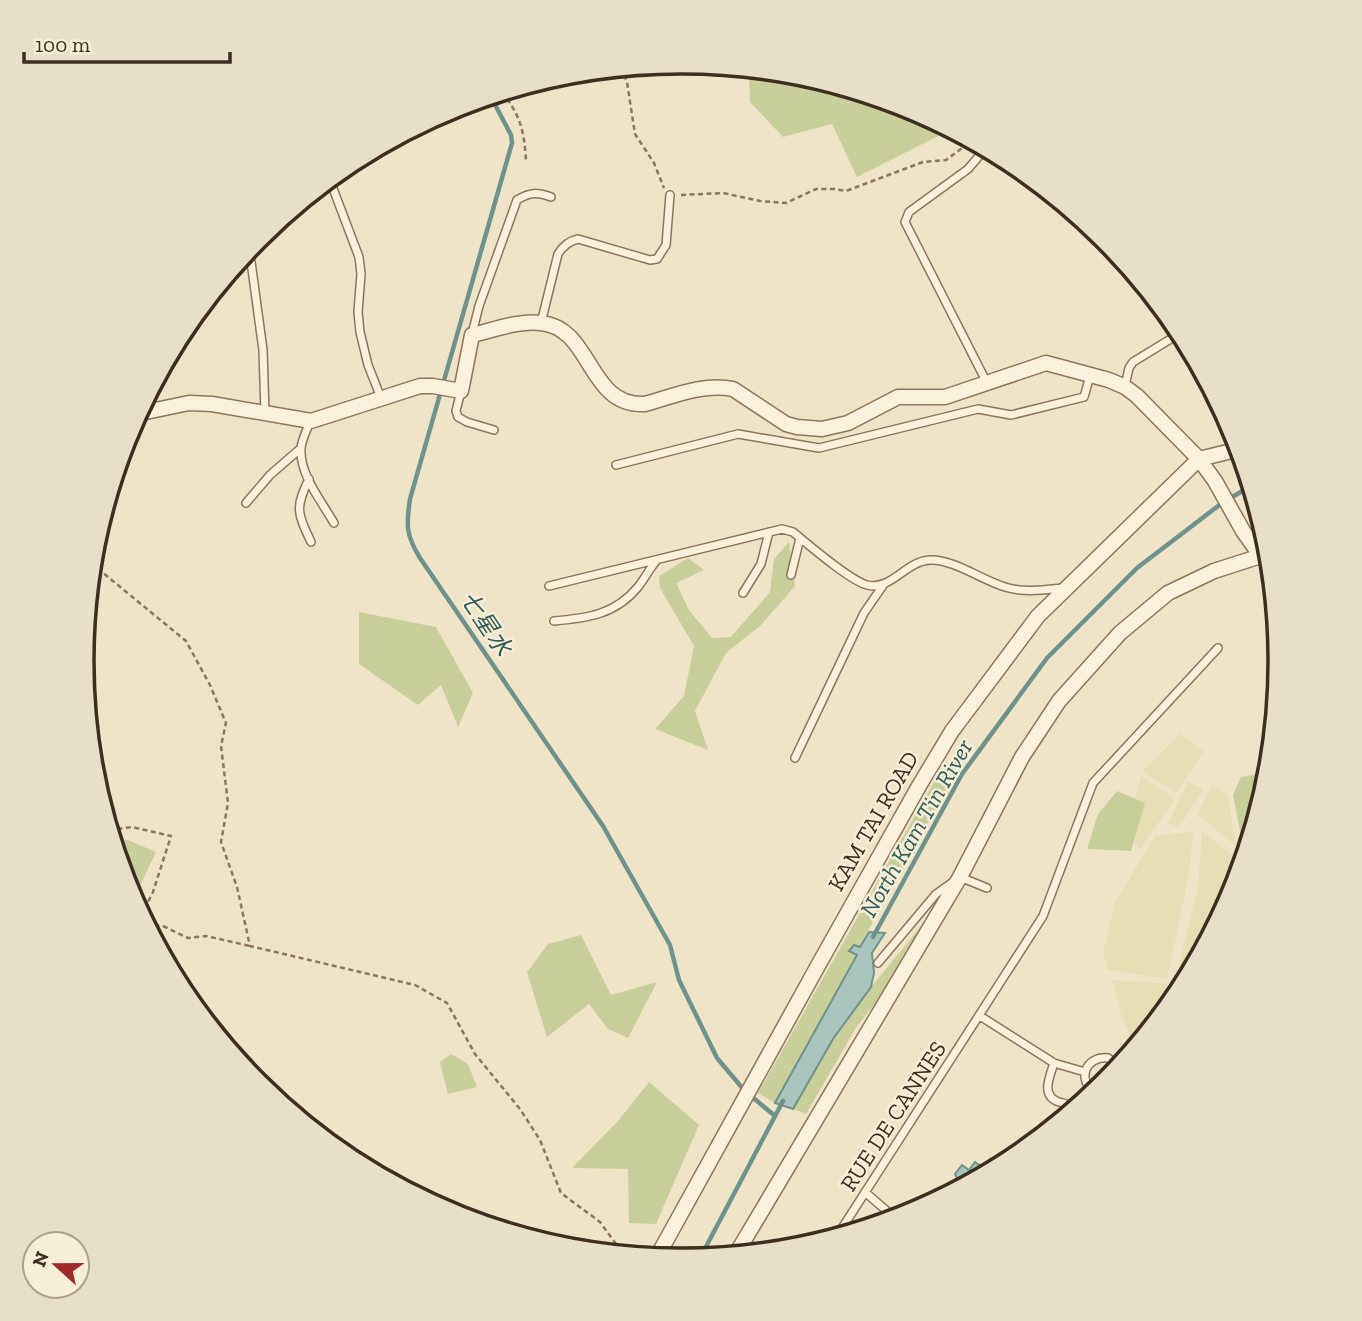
<svg xmlns="http://www.w3.org/2000/svg" width="1362" height="1321" font-family="'Zilla Slab','Noto Sans TC',serif">
	<rect width="100%" height="100%" fill="#f0e4c8"/>
	<!-- farmland -->
	<path fill="#e6deb5" d="M1180,734l24,17 -28,42 -34,-22z
		M1141,776l34,23 -35,50 -15,-13z
		M1188,782l15,8 -24,37 -11,-4z
		M1213,785l15,10 7,50 -38,-31z
		M1202,831l31,25 -10,55 -37,69h-11l23,-91z
		M1193,832l-4,43 -22,104 -59,-9 -5,-17 12,-50 40,-67z
		M1112,980l72,5 -49,63 -13,-31z"/>
	<!-- green -->
	<path fill="#c9cf9b" d="M749,68l49,5 113,34 41,22 -95,48 -25,-53 -49,13 -33,-35z
		M789,542l6,44 -35,40 -34,27 -31,58 13,39 -53,-21 29,-33 10,-50 -34,-58 -1,-12 29,-18 16,12 -28,13 13,27 23,28 19,-1 39,-45 4,-33z
		M359,612l77,15 37,66 -15,34 -17,-42 -23,20 -59,-41z
		M946,761l10,11 -97,175 -9,5 7,3 -82,148 -17,-10z
		M1269,772v6l-24,79 -12,-62 8,-18z
		M1117,791l28,12 -14,48 -44,-2 11,-35z
		M128,840l28,12 -23,48 -6,-11 -14,-48z
		M923,924l-36,65 -30,37 -51,88 -13,-5 40,-70 38,-52z
		M581,935l30,60 46,-13 -29,56 -20,-9 -19,-25 -42,33 -20,-65 21,-28z
		M451,1054l17,10 9,23 -29,7 -8,-32z
		M649,1082l50,43 -43,99 -27,-1 -1,-54 -56,-1 46,-47z"/>
	<!-- water -->
	<path fill="#a9c4bc" stroke="#6f938a" stroke-width="2" d="M869,932l16,1 -13,20 2,20 -3,14 -38,52 -40,70 -18,-6 82,-148 -8,-4 5,-6 6,2z
		M1017,1156l-56,31 -6,-13 7,-9 7,5 6,-8 9,6 6,-9 7,6 6,-1 6,-7z"/>
	<g fill="none" stroke-linecap="round" stroke-linejoin="round">
		<!-- stream -->
		<path stroke="#6f938a" stroke-width="4.5" d="M490,95l21,40 1,8 -102,356c-4,27 -4,36 10,59l183,268 67,119 9,35 38,78 27,32
			M873,937l89,-163 85,-116 90,-90 85,-65 29,-17
			M751,1096l24,20
			M700,1258l83,-157"/>
		<defs>
			<path id="lane" d="M986,148l-18,21 -59,43 -4,10 82,161
				M329,178l30,79 2,17 -3,38 2,20 8,33 13,33
				M249,247l14,103 2,63
				M541,323l17,-69c5,-8 11,-13 20,-15l72,21 7,-1 9,-14 4,-50
				M472,334l7,-28 38,-106c13,-8 20,-8 34,-3
				M1125,386l4,-18 4,-6 49,-30
				M461,391l-5,20 2,6 9,5 27,8
				M310,421c-3,9 -8,18 -9,27 -2,26 21,54 33,75
				M616,465l122,-31 81,14 159,-39 33,6 73,-18 6,-21
				M309,479c-14,29 -12,33 2,63
				M246,503l24,-28 31,-27
				M791,575l9,-37
				M549,586l233,-57 11,3c16,13 56,48 74,53 24,6 39,-24 63,-25 23,-1 52,20 75,27 19,6 39,3 58,1
				M743,593l18,-29 8,-32
				M554,621c33,-3 61,-6 84,-34 7,-9 12,-19 19,-27
				M795,758l69,-145 20,-29
				M878,963l58,-69 24,-17 27,11
				M980,1016l74,47 31,9
				M1054,1063c-4,13 -14,33 5,39 7,2 10,2 14,8
				M1095,1093c-19,-14 -9,-37 13,-35l11,8
				M865,1192l31,27
				M837,1236l206,-320 50,-133 125,-135"/>
			<path id="street" d="M136,414l53,-11 23,1 99,17 109,-35h13l28,5 11,-56c22,-5 47,-15 69,-12 52,5 46,84 104,81 29,-8 58,-21 88,-15l53,35 11,3 25,2 26,-6 50,-26h47l101,-34 63,17 16,7 12,9 62,63 16,22 28,50 17,24
				M1199,459l41,-10
				M736,1254l224,-377 62,-120 37,-56 61,-68 48,-40 46,-22 53,-17
				M657,1257l163,-295 99,-176 33,-55 86,-115 161,-157"/>
		</defs>
		<!-- lane casing -->
		<use href="#lane" stroke="#8d765c" stroke-width="10"/>
		<!-- street casing -->
		<use href="#street" stroke="#8d765c" stroke-width="17"/>
		<!-- path -->
		<path stroke="#8d765c" stroke-width="2.5" stroke-dasharray="5 3.5" stroke-linecap="butt" d="M621,67l6,15 8,52 19,29 10,25
			M502,92c18,23 22,38 24,68
			M681,195l42,-2 37,8 26,2 30,-14h18l12,2 77,-29 23,-2 27,-20
			M91,563l95,78 24,44 16,38 -5,23 7,57 -7,39 16,45 13,59 165,39 32,18 28,51 45,55 20,31 21,53 39,29 16,22 13,11
			M109,830l23,-3 39,9 -18,56 -12,24
			M146,925l17,1 25,12 18,-2 44,10"/>
		<!-- lane -->
		<use href="#lane" stroke="#faf1dc" stroke-width="7"/>
		<!-- street -->
		<use href="#street" stroke="#faf1dc" stroke-width="14"/>
	</g>
	<g text-anchor="middle" dominant-baseline="central" stroke-width="5" stroke-linejoin="round" paint-order="stroke">
		<!-- street labels -->
		<g font-size="23" fill="#3d2e20" stroke="#f7eed8">
			<text transform="translate(873 821) rotate(-60)">KAM TAI ROAD</text>
			<text transform="translate(893 1116) rotate(-57)">RUE DE CANNES</text>
		</g>
		<!-- water labels -->
		<g font-size="24" font-style="italic" fill="#2f5d5a" stroke="#f7eed8">
			<text transform="translate(486 623) rotate(56)">七星水</text>
			<text transform="translate(916 828) rotate(-60)">North Kam Tin River</text>
		</g>
	</g>
	<!-- crop -->
	<path d="M0 0H1362V1321H0ZM94 661a587 587 0 1 1 1174 0a587 587 0 1 1-1174 0Z" fill="#e8dfc9" fill-rule="evenodd"/>
	<path fill="none" stroke="#3d2e20" stroke-width="3.5" d="M94 661a587 587 0 1 1 1174 0a587 587 0 1 1-1174 0Z"/>
	<!-- north arrow -->
	<g transform="translate(56 1265) rotate(291)"><circle r="33" fill="#f7eed8" stroke="#ada18e" stroke-width="2"/>
	<path d="M0-5L12 26L0 18L-12 26Z" fill="#9e2a2b"/>
	<text y="-10" font-size="19" font-weight="bold" text-anchor="middle" fill="#3d2e20">N</text>
	</g>
	<!-- scale -->
	<path d="M24 52v10h206v-10" fill="none" stroke="#3d2e20" stroke-width="3.5"/>
	<text x="35" y="52" font-size="21" fill="#3d2e20" stroke="#f7eed8" stroke-width="5" paint-order="stroke">100 m</text>
</svg>
